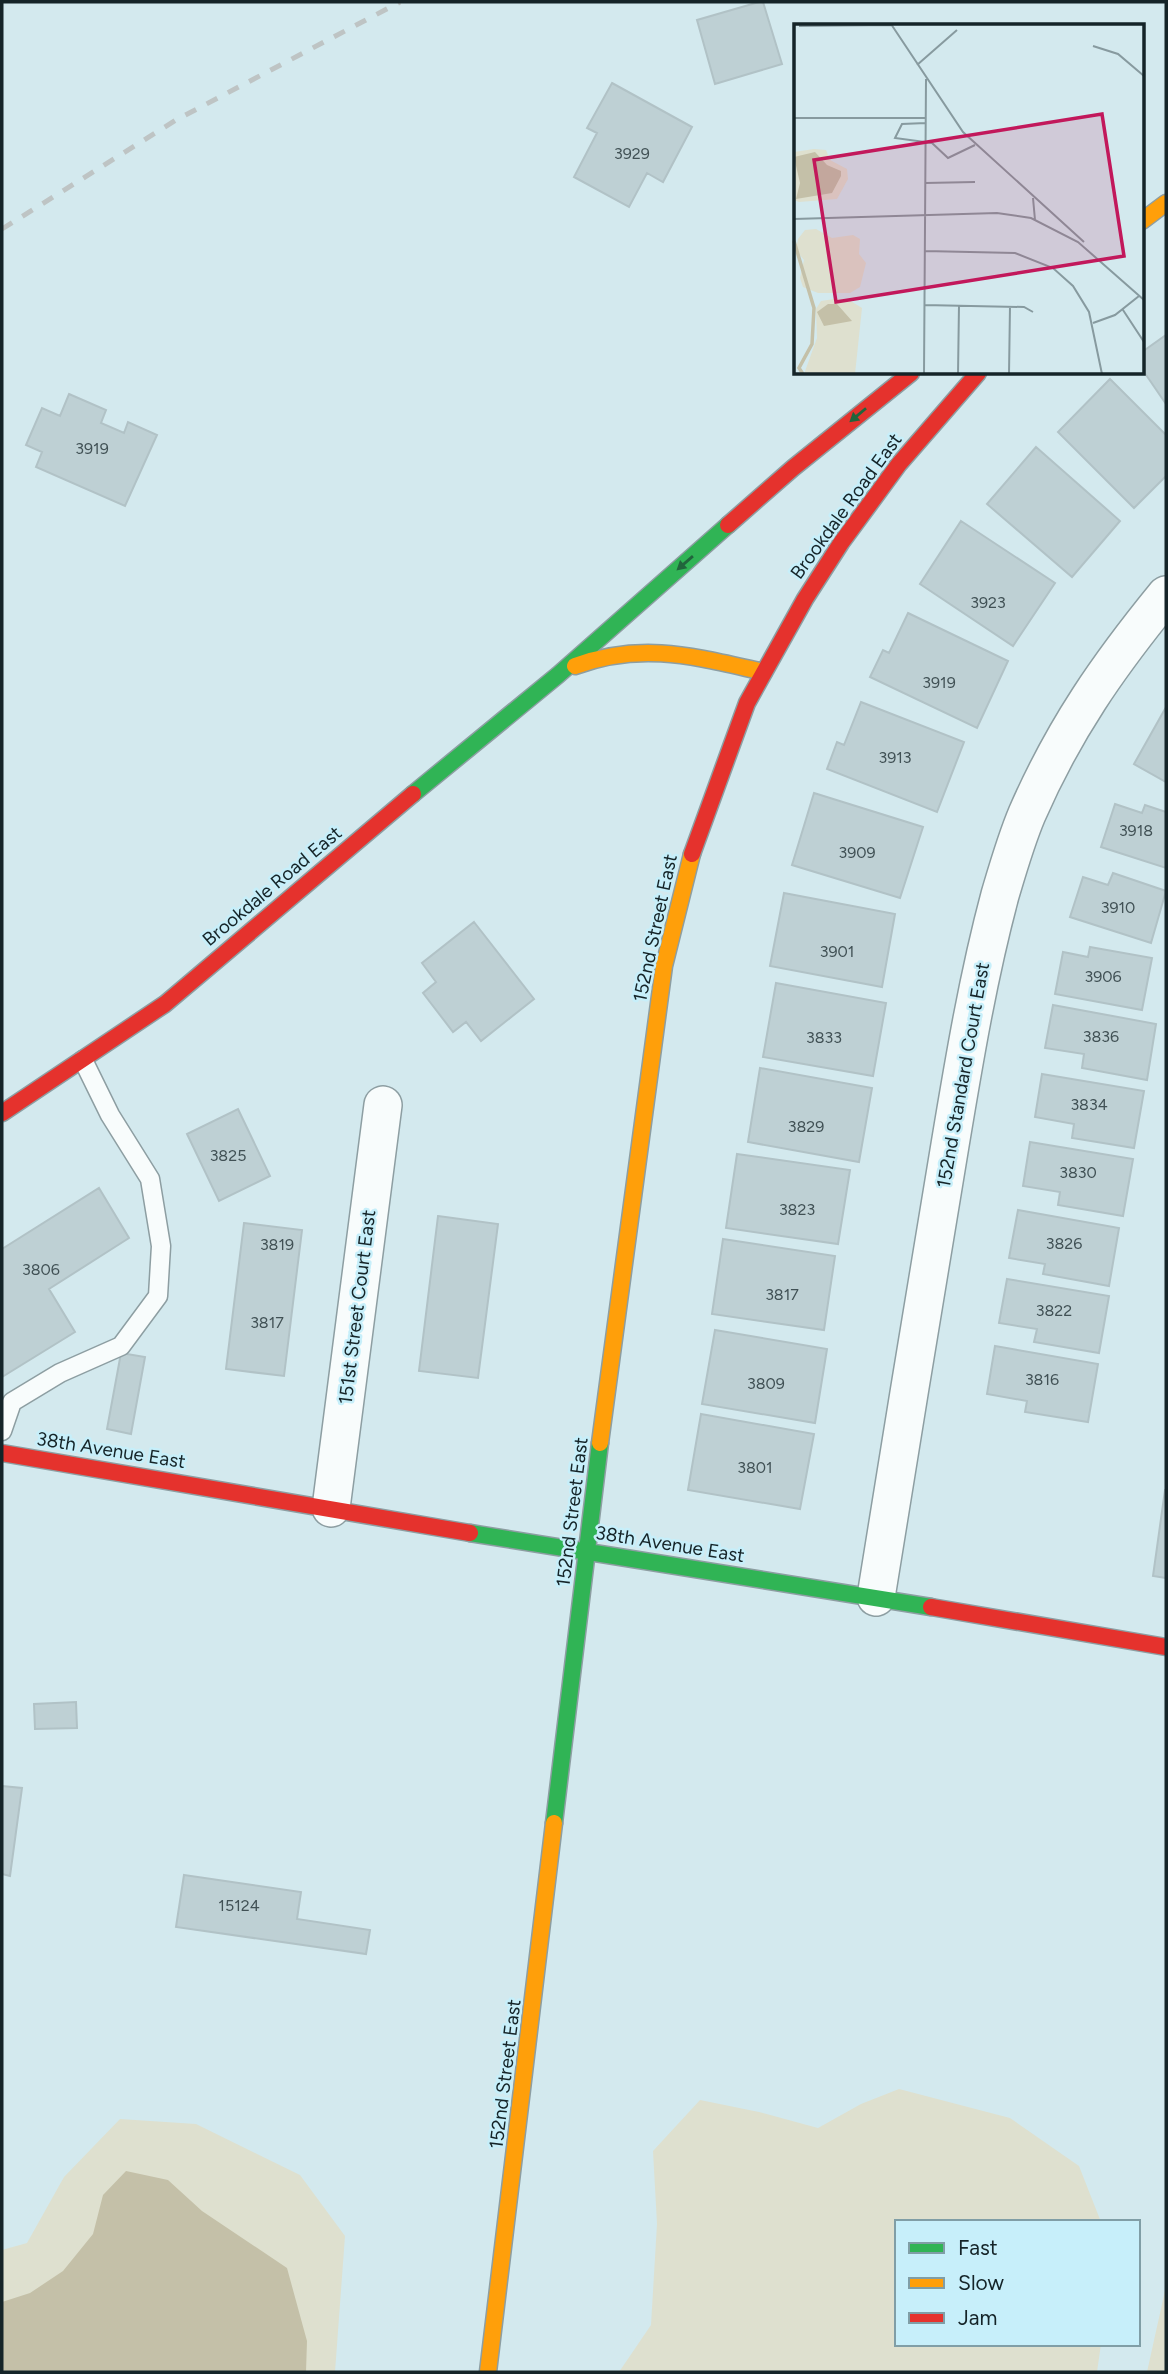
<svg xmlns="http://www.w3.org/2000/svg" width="1168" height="2374" font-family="Figtree,sans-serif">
	<rect width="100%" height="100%" fill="#d3e9ee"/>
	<!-- green -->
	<path fill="#dee0cf" d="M899,2089l111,29 69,48 22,56h-204v122h204l-4,28h-478l32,-47 6,-101 -4,-73 47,-51 59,12 59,16 43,-24z
		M120,2119l76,5 104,51 45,61 -10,136h-333v-122l25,-7 37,-66z
		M1166,2286v86h-19z"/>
	<!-- water -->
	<path fill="#c4c0a8" d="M126,2171l42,9 34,31 85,57 20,73 -1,31h-304v-70l28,-9 33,-22 30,-37 10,-39z"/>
	<!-- building -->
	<path fill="#bed0d4" stroke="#b1c2c6" stroke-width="2" d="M759,2h4l19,62 -67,20 -18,-64z
		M612,83l80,44 -29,55 -16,-9 -18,34 -55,-30 23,-44 -10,-5z
		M1166,335v69l-24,-35v-17z
		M1110,379l56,56v41l-32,32 -76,-76z
		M69,394l37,16 -5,13 23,10 4,-11 29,13 -32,71 -89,-39 6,-15 -16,-7 16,-37 18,8z
		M1036,447l84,74 -48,56 -85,-73z
		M961,521l94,62 -42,63 -93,-62z
		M908,613l100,48 -31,67 -107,-51 13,-27 6,3z
		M861,702l103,40 -27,70 -110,-43 10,-27 7,3z
		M1165,709l1,1v72l-32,-18z
		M814,793l109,34 -23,71 -108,-33z
		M1115,804l27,9 3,-8 21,7v56l-65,-21z
		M1113,873l53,18 -15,52 -81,-26 13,-40 25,8z
		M784,893l111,21 -13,73 -112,-21z
		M474,922l60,77 -53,42 -15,-19 -13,10 -30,-39 13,-11 -14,-19z
		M1090,947l62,11 -10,52 -87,-16 8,-42 25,5z
		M776,983l110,20 -13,73 -110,-19z
		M1053,1005l103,19 -9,56 -65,-12 2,-14 -39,-6z
		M760,1068l112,20 -13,74 -111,-20z
		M1042,1074l102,17 -10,57 -62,-10 2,-14 -39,-7z
		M238,1109l32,67 -51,25 -32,-67z
		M1030,1142l103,17 -10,57 -65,-11 2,-13 -37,-6z
		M737,1154l113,16 -12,74 -112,-16z
		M99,1188l30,50 -80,51 26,43 -73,45v-128z
		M1018,1210l101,18 -10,58 -66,-12 2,-10 -36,-6z
		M438,1216l60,8 -20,154 -59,-7z
		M244,1223l58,7 -18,146 -58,-7z
		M723,1239l112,17 -11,74 -112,-16z
		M1007,1279l102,17 -10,57 -65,-11 3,-13 -38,-6z
		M715,1330l112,19 -12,74 -113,-19z
		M995,1346l103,18 -10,58 -63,-10 2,-11 -40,-7z
		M121,1353l24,4 -14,77 -24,-5z
		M701,1414l113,20 -14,75 -112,-19z
		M1165,1490h1v88l-13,-2z
		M76,1702l1,26 -42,1 -1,-25z
		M2,1786l20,2 -12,88 -8,-2z
		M184,1875l117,17 -4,27 73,11 -4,24 -190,-27z"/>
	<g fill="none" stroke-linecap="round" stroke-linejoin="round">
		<defs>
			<path id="lane" d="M2,1431l10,-29 48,-29 61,-27 37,-50 3,-50 -11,-67 -40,-64 -27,-55"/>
			<path id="street" d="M331,1508l52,-403
				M876,1597c24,-151 49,-301 74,-452 14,-84 28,-168 50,-250 8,-27 16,-55 27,-81 37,-85 81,-148 139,-219"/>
			<path id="fast" d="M413,794l145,-119 170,-150
				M470,1533l461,74
				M554,1823l46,-380"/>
			<path id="slow" d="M1142,221l24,-18
				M575,666c68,-25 121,-9 189,6
				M600,1443l64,-477 28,-112
				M488,2372l66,-549"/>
			<path id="jam" d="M728,525l65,-57 118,-95
				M692,854l55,-151 58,-104 36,-56 58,-79 79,-91
				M2,1113l163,-109 248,-210
				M2,1453l468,80
				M931,1607l235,40"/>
		</defs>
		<!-- lane casing -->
		<use href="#lane" stroke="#8d9ea2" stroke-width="21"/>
		<!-- street casing -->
		<use href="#street" stroke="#8d9ea2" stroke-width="40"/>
		<!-- fast casing -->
		<use href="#fast" stroke="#8d9ea2" stroke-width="19"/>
		<!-- slow casing -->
		<use href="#slow" stroke="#8d9ea2" stroke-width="19"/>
		<!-- jam casing -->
		<use href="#jam" stroke="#8d9ea2" stroke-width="19"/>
		<!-- lane -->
		<use href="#lane" stroke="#f8fcfc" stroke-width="18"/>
		<!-- street -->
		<use href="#street" stroke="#f8fcfc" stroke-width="37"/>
		<!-- fast -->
		<use href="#fast" stroke="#30b455" stroke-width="16"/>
		<!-- slow -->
		<use href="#slow" stroke="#ff9f0a" stroke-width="16"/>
		<!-- jam -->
		<use href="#jam" stroke="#e5322d" stroke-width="16"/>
		<!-- rail -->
		<path stroke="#bec4c4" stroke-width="5" stroke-dasharray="12 12" stroke-linecap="butt" d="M2,229l174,-109 224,-118"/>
	</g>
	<!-- one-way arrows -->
	<defs><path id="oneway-solid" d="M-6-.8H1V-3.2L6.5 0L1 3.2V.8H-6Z" transform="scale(1.75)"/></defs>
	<g fill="#21653c">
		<use href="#oneway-solid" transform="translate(858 415) rotate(140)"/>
		<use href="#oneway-solid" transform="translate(685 563) rotate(139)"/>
	</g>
	<g text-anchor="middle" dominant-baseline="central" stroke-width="5" stroke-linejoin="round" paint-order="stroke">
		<!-- number labels -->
		<g font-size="16" fill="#415155">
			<text x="632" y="153">3929</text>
			<text x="92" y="448">3919</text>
			<text x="988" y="602">3923</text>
			<text x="939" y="682">3919</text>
			<text x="895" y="757">3913</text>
			<text x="1136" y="830">3918</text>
			<text x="857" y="852">3909</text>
			<text x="1118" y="907">3910</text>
			<text x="837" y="951">3901</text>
			<text x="1103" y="976">3906</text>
			<text x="1101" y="1036">3836</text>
			<text x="824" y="1037">3833</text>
			<text x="1089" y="1104">3834</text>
			<text x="806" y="1126">3829</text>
			<text x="228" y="1155">3825</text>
			<text x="1078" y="1172">3830</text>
			<text x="797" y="1209">3823</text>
			<text x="1064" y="1243">3826</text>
			<text x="277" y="1244">3819</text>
			<text x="41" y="1269">3806</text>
			<text x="782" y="1294">3817</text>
			<text x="1054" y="1310">3822</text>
			<text x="267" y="1322">3817</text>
			<text x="1042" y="1379">3816</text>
			<text x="766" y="1383">3809</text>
			<text x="755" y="1467">3801</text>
			<text x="239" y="1905">15124</text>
		</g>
		<!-- street labels -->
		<g font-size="19" fill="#152428" stroke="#c7effa">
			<text transform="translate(846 506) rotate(-54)">Brookdale Road East</text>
			<text transform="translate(272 886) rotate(-40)">Brookdale Road East</text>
			<text transform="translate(655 928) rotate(-78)">152nd Street East</text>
			<text transform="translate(963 1075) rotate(-80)">152nd Standard Court East</text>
			<text transform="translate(357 1307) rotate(-83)">151st Street Court East</text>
			<text transform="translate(111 1450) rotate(9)">38th Avenue East</text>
			<text transform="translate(572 1512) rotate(-83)">152nd Street East</text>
			<text transform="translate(670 1544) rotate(9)">38th Avenue East</text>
			<text transform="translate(505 2074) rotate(-83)">152nd Street East</text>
		</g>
	</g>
	<!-- overview -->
	<g transform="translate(794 24)">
		<rect width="350" height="350" fill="#d3e9ee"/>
		<path d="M20,125l12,1 4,10 17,9 1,10 -11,20 -38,3 -5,-2v-48zM22,205l16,9 21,-3 7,4 -1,15 7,9 -6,24 -10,6h-32l-15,-6 -3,-9 4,-18 -8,-10 2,-11 7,-9zM40,275l15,1 13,8 -7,66h-51l13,-36 -1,-29 5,-8z" fill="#dee0cf"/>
		<path d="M21,128l12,13 14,6v5l-9,17 -36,6 4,-16 -6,-26zM34,280h9l15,17 -28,5 -7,-14z" fill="#c4c0a8"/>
		<path fill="none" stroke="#c4c0a8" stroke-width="3.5" d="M0,217l20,67 -2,36 -13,24 4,6"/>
		<path fill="none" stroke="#879a9f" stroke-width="2" d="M97,0l72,108 121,110M5,2l93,-1M299,22l25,8 26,22M123,41l40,-35M0,94h132M132,99l-24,1 -7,14 37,5 16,15 27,-13M131,159l50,-1M239,174l2,22M0,195l203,-6 34,5 47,24 66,58M131,227l90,2 38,15 20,18 16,26 13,62M130,281l100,2 9,5M329,286l21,32M299,299l22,-8 24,-19M130,350l2,-295M164,350l1,-69M215,350l1,-68"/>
		<path fill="#c2185b" fill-opacity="0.15" stroke="#c2185b" stroke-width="3.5" d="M308,90l22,142 -288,46 -22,-142z"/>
		<rect width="350" height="350" fill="none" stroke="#152428" stroke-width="3.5"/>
	</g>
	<!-- border -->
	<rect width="1168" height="2374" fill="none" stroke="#152428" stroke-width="7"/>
	<!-- legend -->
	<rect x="895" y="2220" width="245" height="126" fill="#c7effa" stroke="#809ea6" stroke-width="2"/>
	<rect x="909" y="2243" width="35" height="10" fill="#30b455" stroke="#809ea6" stroke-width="2"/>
	<text x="958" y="2255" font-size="21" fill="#152428">Fast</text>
	<rect x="909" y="2278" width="35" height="10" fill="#ff9f0a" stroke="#809ea6" stroke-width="2"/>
	<text x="958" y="2290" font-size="21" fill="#152428">Slow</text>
	<rect x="909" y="2313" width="35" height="10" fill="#e5322d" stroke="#809ea6" stroke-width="2"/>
	<text x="958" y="2325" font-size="21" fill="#152428">Jam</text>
</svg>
